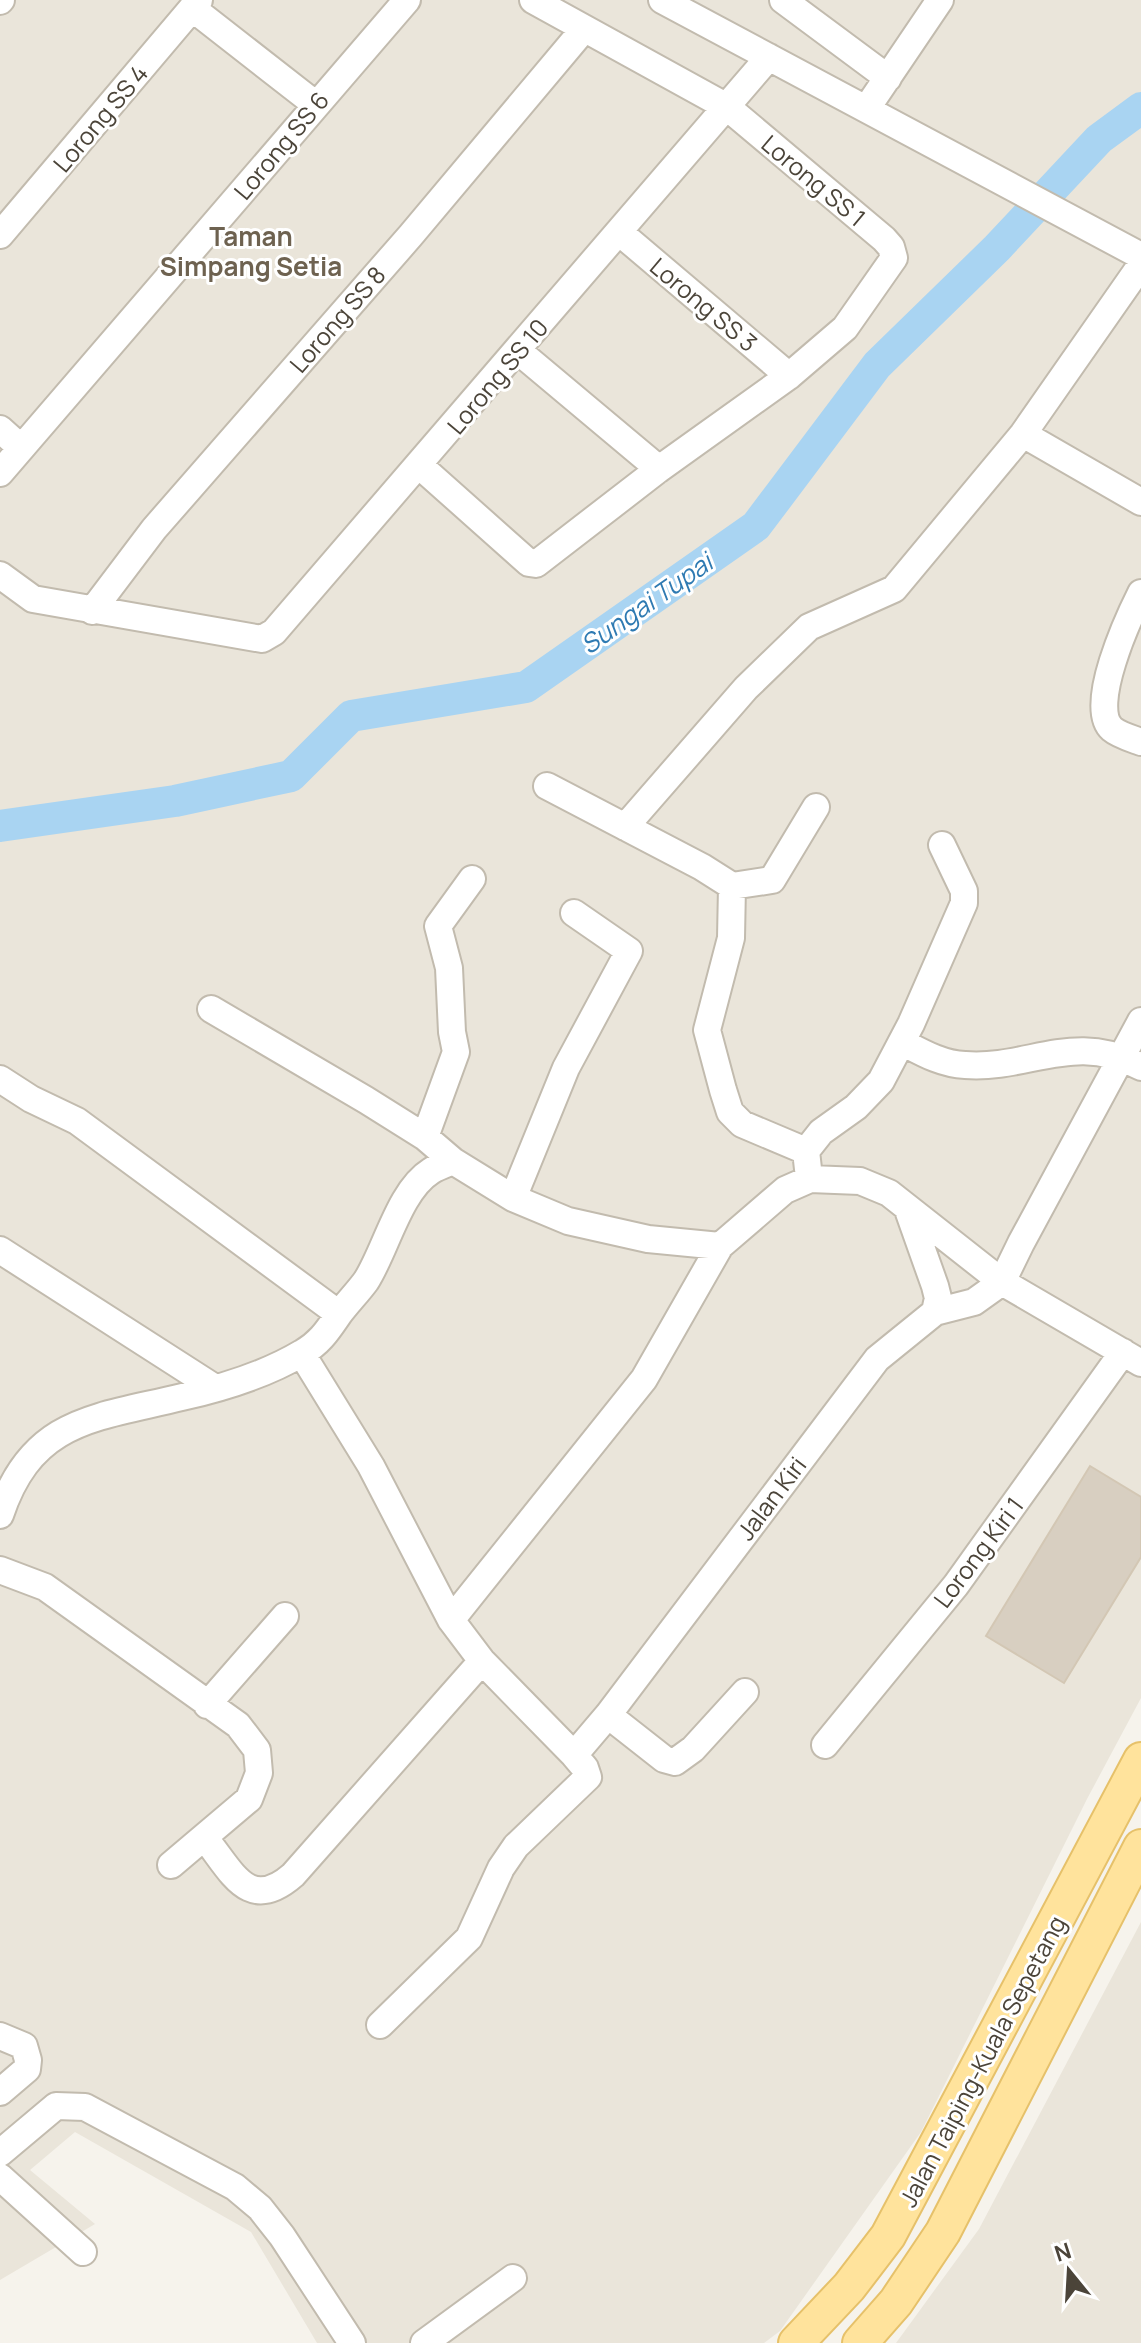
<svg xmlns="http://www.w3.org/2000/svg" width="1141" height="2343" font-family="Manrope,sans-serif">
	<rect width="100%" height="100%" fill="#f6f3ec"/>
	<!-- residential -->
	<path fill="#eae5da" d="M0,0h1141v1698l-54,101 -166,333 -141,199 -16,12h-447l-66,-111 -176,-100 -45,38 65,54 -95,56z
		M1141,1922v421h-245l83,-114z"/>
	<g fill="none" stroke-linecap="round" stroke-linejoin="round">
		<!-- river -->
		<path stroke="#a9d4f2" stroke-width="32" d="M0,826l175,-25 116,-25 60,-60 175,-29 230,-161 121,-161 120,-117 102,-109 42,-31"/>
	</g>
	<!-- building -->
	<path fill="#d8cfc1" stroke="#d3c7b4" stroke-width="2" d="M1090,1466l51,31v60l-77,126 -78,-47z"/>
	<g fill="none" stroke-linecap="round" stroke-linejoin="round">
		<defs>
			<path id="minor" d="M662,0l479,256
				M783,0l105,78
				M0,1l1,-1
				M192,8l123,96
				M867,108l73,-108
				M619,232l170,144
				M0,235l199,-235
				M517,350l142,119
				M0,429l20,18
				M1023,434l118,68
				M420,466l109,97 7,1 123,-95 130,-93 56,-48 49,-70 -3,-11 -7,-8 -157,-132 -194,-107
				M0,473l407,-473
				M0,575l33,24 229,40 12,-7 495,-575
				M1141,593c-12,24 -54,114 -29,136 7,6 21,10 29,13
				M92,611l62,-82 257,-294 173,-206
				M547,786l155,81 30,19 -1,52 -24,92 16,60 7,22 12,12 64,27
				M625,827l121,-139 63,-61 85,-38 129,-155 118,-169
				M732,886l40,-6 44,-73
				M211,1009l155,91 59,37 28,24 60,37 55,23 80,18 72,7
				M902,1042c21,11 40,22 63,23 64,5 110,-35 176,2
				M0,1079l31,20 46,22 262,193
				M425,1137l31,-85 -4,-20 -3,-64 -11,-42 34,-47
				M808,1169l-2,-18 15,-19 35,-25 25,-26 30,-57 53,-121v-12l-22,-46
				M513,1198l53,-130 63,-117 -55,-38
				M908,1210l27,76 3,12 -3,14
				M0,1250l215,138
				M302,1354l69,112 80,154 31,41 92,94 11,13 3,9 -72,69 -15,22 -32,70 -89,87
				M0,1515c32,-97 97,-97 182,-118 40,-9 85,-23 120,-44 18,-10 26,-23 37,-39 9,-12 19,-22 27,-33 20,-31 33,-90 65,-110 6,-4 15,-7 22,-10
				M0,1570l45,17 193,138 19,25 2,23 -10,26 -78,66
				M451,1620l193,-241 76,-133 65,-56 25,-11 50,2 29,12 113,89 139,81
				M207,1705l78,-89
				M608,1715l56,44 11,3 18,-13 52,-57
				M825,1745l131,-160 167,-233
				M574,1755l34,-40 269,-356 58,-47 39,-10 28,-20 19,-39 120,-222
				M204,1837c28,34 44,77 89,38l189,-214
				M0,2036l24,10 4,14 -1,9 -27,23
				M0,2153l56,-47 29,1 150,80 25,21 22,28 70,107
				M0,2177l83,75
				M424,2343l89,-65"/>
			<path id="major" d="M796,2343l53,-56 39,-51 253,-476
				M860,2343l36,-41 47,-70 198,-385"/>
		</defs>
		<!-- minor casing -->
		<use href="#minor" stroke="#c2bbae" stroke-width="30"/>
		<!-- major casing -->
		<use href="#major" stroke="#e6c16a" stroke-width="38"/>
		<!-- minor -->
		<use href="#minor" stroke="#fff" stroke-width="26"/>
		<!-- major -->
		<use href="#major" stroke="#ffe39c" stroke-width="34"/>
	</g>
	<g text-anchor="middle" dominant-baseline="central" stroke-width="6" stroke-linejoin="round" paint-order="stroke">
		<!-- street labels -->
		<g font-size="24" fill="#4b4439" stroke="#fff">
			<text transform="translate(100 118) rotate(-50)">Lorong SS 4</text>
			<text transform="translate(281 145) rotate(-50)">Lorong SS 6</text>
			<text transform="translate(814 180) rotate(40)">Lorong SS 1</text>
			<text transform="translate(704 304) rotate(40)">Lorong SS 3</text>
			<text transform="translate(337 319) rotate(-49)">Lorong SS 8</text>
			<text transform="translate(497 376) rotate(-50)">Lorong SS 10</text>
			<text transform="translate(771 1498) rotate(-53)">Jalan Kiri</text>
			<text transform="translate(978 1552) rotate(-53)">Lorong Kiri 1</text>
			<text transform="translate(982 2061) rotate(-62)">Jalan Taiping-Kuala Sepetang</text>
		</g>
		<!-- neighbourhood labels -->
		<g font-size="26" font-weight="bold" fill="#6e6250" stroke="#fff">
			<text x="251" y="236">Taman<tspan x="251" dy="30">Simpang Setia</tspan></text>
		</g>
		<!-- water labels -->
		<g font-size="26" font-style="italic" fill="#2e7ab2" stroke="#fff">
			<text transform="translate(646 603) rotate(-35)">Sungai Tupai</text>
		</g>
	</g>
	<!-- north arrow -->
	<g transform="translate(1069 2271) rotate(342)" stroke="#ffffff" stroke-width="6" paint-order="stroke">
	<path d="M0-6L14 30L0 20L-14 30Z" fill="#4b4439"/>
	<text y="-12" font-size="22" font-weight="bold" text-anchor="middle" fill="#4b4439">N</text>
	</g>
</svg>
